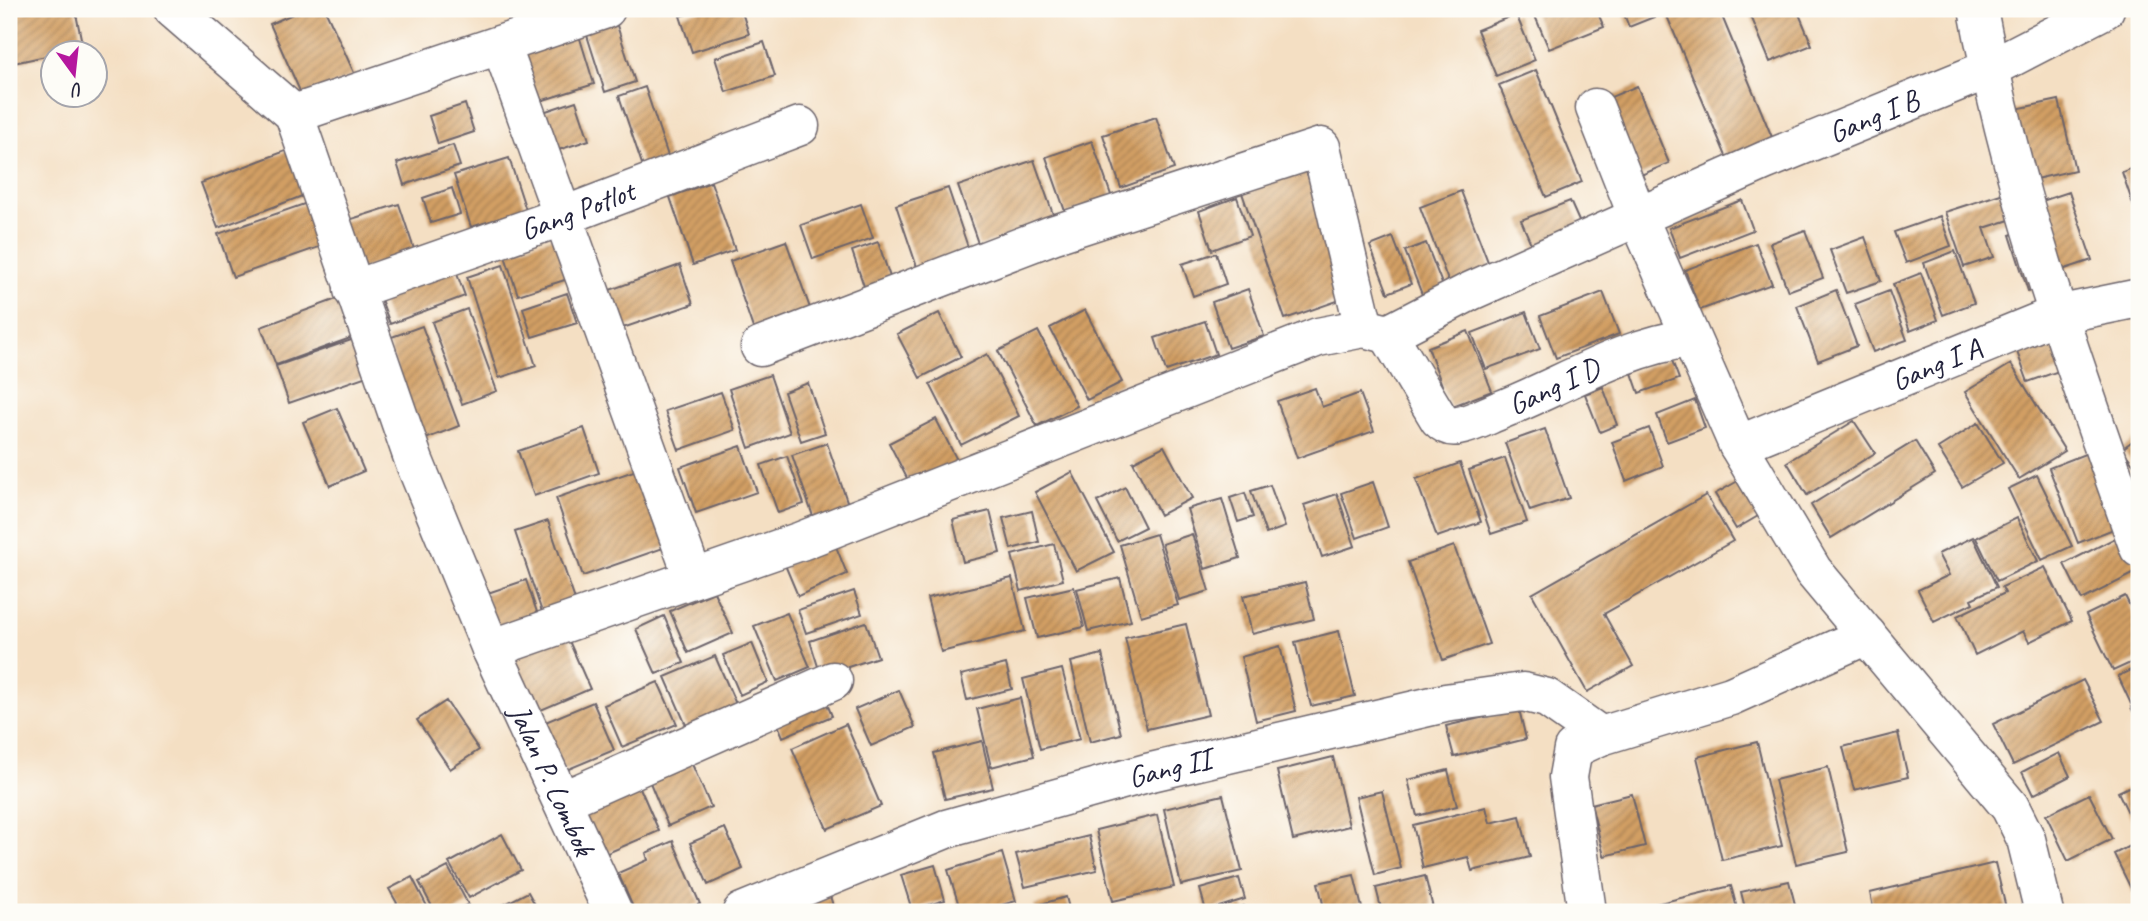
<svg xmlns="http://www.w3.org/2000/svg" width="2148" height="921" font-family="Caveat,sans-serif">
	<defs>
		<pattern id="building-hatch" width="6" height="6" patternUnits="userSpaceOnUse" patternTransform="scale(1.75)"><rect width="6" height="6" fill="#d29f64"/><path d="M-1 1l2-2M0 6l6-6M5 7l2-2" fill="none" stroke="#aa8154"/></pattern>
	</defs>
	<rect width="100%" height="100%" fill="#fdfcf7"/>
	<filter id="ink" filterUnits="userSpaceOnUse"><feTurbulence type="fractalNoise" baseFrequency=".0143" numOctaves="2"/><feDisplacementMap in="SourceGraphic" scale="14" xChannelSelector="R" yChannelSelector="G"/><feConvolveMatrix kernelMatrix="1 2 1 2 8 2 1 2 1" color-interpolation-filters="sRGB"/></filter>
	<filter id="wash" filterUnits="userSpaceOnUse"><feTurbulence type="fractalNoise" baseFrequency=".00686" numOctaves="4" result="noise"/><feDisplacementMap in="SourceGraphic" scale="28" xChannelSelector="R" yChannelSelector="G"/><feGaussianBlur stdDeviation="1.57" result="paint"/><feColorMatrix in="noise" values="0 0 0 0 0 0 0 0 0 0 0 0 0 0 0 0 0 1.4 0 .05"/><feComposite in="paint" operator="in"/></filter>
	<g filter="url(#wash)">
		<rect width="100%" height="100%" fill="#f4dfc3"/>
		<g id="blocks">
			<!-- building -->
			<path fill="url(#building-hatch)" d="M34,9h41l8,39 -74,16v-50z
				M304,9h21l30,66 -52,23 -33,-74z
				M488,9h54v4l-54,1z
				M703,9h38l8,25 -57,18 -12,-36z
				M1532,9h64l8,18 -55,22z
				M1622,9h34l3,6 -30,12z
				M1664,9h55l55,133 -46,19z
				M1748,9h49l15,36 -42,17z
				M1516,14l19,46 -39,16 -19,-46z
				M614,16l21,66 -30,10 -21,-66z
				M578,32l16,52 -63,20 -17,-52z
				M764,42l11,34 -49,16 -11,-34z
				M1536,70l46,112 -36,15 -47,-112z
				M1637,86l32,77 -37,16 -33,-77z
				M645,87l24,72 -26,8 -24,-71z
				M2059,100l16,70 -48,11 -16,-71z
				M576,101l13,39 -40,13 -12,-39z
				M465,104l9,28 -36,12 -9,-28z
				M1156,117l18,52 -53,19 -18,-53z
				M1092,141l20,57 -46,16 -20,-57z
				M453,145l7,21 -56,19 -7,-22z
				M288,150l17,45 -87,33 -17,-45z
				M509,158l17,52 -55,17 -17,-52z
				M1302,159l47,138 -64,22 -47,-138z
				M1034,160l21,60 -76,26 -21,-60z
				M2139,166v56l-17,-50z
				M711,182l24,68 -42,15 -23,-68z
				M452,188l8,26 -29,9 -8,-25z
				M948,188l22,65 -52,17 -22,-65z
				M1461,191l32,84 -41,16 -32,-84z
				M2010,191l9,26 -35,11 10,29 -30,10 -19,-55z
				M2069,192l23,68 -39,13 -23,-68z
				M1237,197l13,39 -38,14 -13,-39z
				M1742,200l11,30 -73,28 -11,-30z
				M1570,201l16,36 -49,21 -16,-38z
				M310,202l15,43 -92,32 -15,-43z
				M399,204l16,48 -60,19 -16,-48z
				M861,204l12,34 -60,21 -12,-34z
				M1940,216l11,30 -45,17 -12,-31z
				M2028,229l19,55 -19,7 -18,-56z
				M1805,230l18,48 -35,13 -18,-48z
				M560,235l14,42 -56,18 -14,-42z
				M1393,237l18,47 -23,9 -18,-47z
				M1865,237l16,44 -35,12 -16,-43z
				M786,241l25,70 -57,20 -24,-70z
				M878,242l14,41 -26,9 -14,-41z
				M1426,243l18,46 -21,8 -18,-46z
				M1756,243l16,41 -72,26 -15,-40z
				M1955,251l19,52 -31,12 -19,-52z
				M1216,253l10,31 -33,12 -11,-32z
				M453,263l12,33 -75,28 -12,-33z
				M503,265l33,101 -37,12 -32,-101z
				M680,265l13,39 -76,26 -13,-38z
				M1921,273l17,47 -28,11 -17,-47z
				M1248,289l16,47 -36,12 -16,-46z
				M1836,290l21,56 -39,15 -21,-55z
				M1889,291l18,49 -34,12 -18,-48z
				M1603,292l16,42 -63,24 -16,-42z
				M567,293l10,30 -45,14 -9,-29z
				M342,297l14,39 -80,29 -15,-38z
				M467,309l30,82 -35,13 -30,-82z
				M1085,310l37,72 -35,18 -37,-72z
				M1526,312l14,37 -54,20 -14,-36z
				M939,313l22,44 -41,21 -23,-44z
				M1205,321l11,33 -50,17 -11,-33z
				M2057,321l16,45 -45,16 -16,-44z
				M422,326l37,100 -36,14 -37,-101z
				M1038,331l39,75 -40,20 -39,-75z
				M1468,331l24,60 -42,16 -22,-60z
				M360,337l13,37 -84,29 -13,-37z
				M987,354l32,62 -58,29 -31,-61z
				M1671,358l8,21 -40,14 -7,-20z
				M2011,364l54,87 -46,28 -54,-87z
				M770,375l20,58 -41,15 -20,-59z
				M808,383l17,50 -24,8 -17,-49z
				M1603,387l14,38 -17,7 -15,-38z
				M1315,388l7,19 38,-14 14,38 -77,27 -20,-57z
				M721,392l14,38 -56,20 -14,-39z
				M1695,400l10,28 -38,14 -10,-27z
				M337,408l27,63 -34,15 -27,-64z
				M936,419l24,47 -47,24 -24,-47z
				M1854,421l21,32 -68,42 -20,-33z
				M1978,423l25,40 -41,24 -24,-39z
				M584,428l15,45 -65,23 -16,-45z
				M1649,428l14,38 -37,15 -14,-39z
				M1545,429l24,69 -39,13 -25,-68z
				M2139,436v35l-17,-22z
				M1915,441l20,33 -104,64 -20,-33z
				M827,443l24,70 -35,12 -24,-70z
				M741,446l16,46 -61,21 -16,-46z
				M1164,446l28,52 -32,17 -27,-53z
				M2095,450l29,75 -46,18 -29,-75z
				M787,456l17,48 -26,9 -17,-48z
				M1505,458l22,64 -36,12 -22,-64z
				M1460,463l21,59 -44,15 -21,-58z
				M645,467l27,78 -89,31 -27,-78z
				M1072,472l42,80 -38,19 -41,-79z
				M2037,475l35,71 -30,14 -34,-71z
				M1745,477l20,35 -29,17 -21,-35z
				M1373,482l15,45 -31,11 -16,-45z
				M1270,485l15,42 -19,7 -15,-43z
				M1125,487l20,40 -28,14 -20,-39z
				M1245,493l8,24 -15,5 -8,-24z
				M1337,494l18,52 -33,11 -18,-52z
				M1706,495l27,46 -129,73 29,52 -46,26 -55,-98z
				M1222,499l18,59 -35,11 -18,-60z
				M990,511l10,42 -37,9 -10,-42z
				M1032,511l7,31 -28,7 -8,-31z
				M2017,518l21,43 -41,20 -21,-43z
				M548,521l28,82 -33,12 -28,-83z
				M1156,534l22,71 -37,11 -21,-71z
				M1192,534l17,57 -30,9 -17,-56z
				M2121,535l18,36 -57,29 -18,-36z
				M1973,537l24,50 -26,12 2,4 -39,19 -16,-32 31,-15 -11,-21z
				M835,544l12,30 -49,22 -13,-31z
				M1054,544l9,36 -42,11 -9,-36z
				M1454,546l35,98 -46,16 -35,-98z
				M2045,567l27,54 -43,21 -6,-11 -48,24 -18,-39 48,-23 -3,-6z
				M1012,578l13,53 -84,21 -14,-54z
				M1120,578l11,43 -43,10 -11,-42z
				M526,580l14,41 -41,15 -14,-42z
				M1305,582l9,37 -62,15 -9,-38z
				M1074,587l10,40 -47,11 -10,-40z
				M854,591l8,23 -56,19 -8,-23z
				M714,592l19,41 -45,20 -18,-42z
				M2125,596l14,28v35l-26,12 -27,-56z
				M787,613l23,54 -33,14 -23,-55z
				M664,616l20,47 -28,11 -20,-45z
				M866,622l12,35 -57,19 -11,-35z
				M1186,624l22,91 -61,14 -22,-91z
				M1339,631l16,65 -44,10 -16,-64z
				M566,634l24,55 -56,24 -24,-55z
				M752,643l16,39 -28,13 -17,-40z
				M1280,646l16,65 -40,10 -15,-64z
				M1102,654l19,80 -31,8 -19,-80z
				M715,656l24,55 -50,21 -24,-55z
				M1006,664l6,25 -45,11 -6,-25z
				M2139,666v34l-8,4 -13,-28z
				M1062,669l18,70 -40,10 -17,-70z
				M2083,680l21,41 -91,44 -20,-41z
				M658,682l19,42 -55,23 -18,-42z
				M899,690l16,37 -44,19 -16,-37z
				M823,694l9,22 -49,21 -9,-22z
				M1020,698l14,58 -43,11 -14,-58z
				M446,701l33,49 -29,19 -33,-49z
				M593,702l21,48 -50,21 -21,-48z
				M2139,703v22l-8,-18z
				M1519,709l7,30 -72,18 -8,-31z
				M846,724l35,82 -54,23 -35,-81z
				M1898,733l10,44 -54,13 -11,-43z
				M982,741l11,47 -48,11 -11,-46z
				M1757,742l25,104 -60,14 -25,-103z
				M2059,753l11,23 -37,19 -11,-23z
				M688,755l23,52 -43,19 -22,-53z
				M1333,757l16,69 -56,14 -16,-69z
				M1828,767l20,85 -52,12 -21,-84z
				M1448,770l9,36 -40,10 -9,-36z
				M637,781l22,50 -63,27 -21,-51z
				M2139,782v43l-4,2 -17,-35z
				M1382,791l19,77 -26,7 -19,-78z
				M1632,794l13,52 -41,10 -13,-52z
				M2089,794l23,45 -44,22 -22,-46z
				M1223,795l19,76 -61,14 -17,-76z
				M1486,807l4,16 30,-7 10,41 -58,14 -4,-14 -45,11 -10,-43z
				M1157,815l17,72 -61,14 -17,-71z
				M725,828l18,41 -35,16 -18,-42z
				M502,834l19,36 -52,28 -20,-35z
				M1089,836l8,34 -72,17 -9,-33z
				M673,841l27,63 -19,8h-46l-17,-39 30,-13 -2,-7z
				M2139,841v64l-25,-51z
				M1002,853l14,48 -39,11h-16l-13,-42z
				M1995,863l12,49h-133l-4,-19z
				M935,865l10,35 -33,10 -11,-35z
				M448,867l20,37 -14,8h-19l-16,-30z
				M1354,875l9,37h-38l-7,-29z
				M1425,876l9,36h-52l-6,-24z
				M412,877l18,35h-28l-13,-23z
				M1239,878l6,21 -39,12 -6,-22z
				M1789,881l8,31h-51l-5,-20z
				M1731,886l7,26h-112v-1z
				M528,892l11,20h-49z
				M830,896l5,16h-24l-3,-9z
				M1066,897l4,15h-34l-2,-6z
				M1243,906l2,6h-19z
				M1470,907l1,5h-22v-1z"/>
		</g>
	</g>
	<g filter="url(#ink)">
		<use href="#blocks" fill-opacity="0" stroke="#6c646b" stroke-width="2"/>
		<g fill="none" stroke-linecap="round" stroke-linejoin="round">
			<defs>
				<g id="minor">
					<path id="s1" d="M173,9l121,105 120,347 77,188 122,263"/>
					<path d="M1978,9c34,185 98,362 161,539"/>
					<path d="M501,45l192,532"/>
					<path d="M1595,108l43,109 100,228 75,126 197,236 16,32 18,73"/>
					<path d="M294,114l312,-105"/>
					<path id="s2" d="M353,290l211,-74 236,-90"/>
					<path id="s3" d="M1388,334l51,85c5,5 11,9 19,7 13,-2 28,-10 40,-15 64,-25 124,-64 192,-73"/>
					<path d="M760,347l292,-112 269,-88 43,181"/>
					<path id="s4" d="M1738,445l318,-130 83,-17"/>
					<path id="s5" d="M491,649l310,-108 517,-204 46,-9 24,6 83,-43 293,-130 225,-92 116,-60"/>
					<path d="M564,800l269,-119"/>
					<path id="s6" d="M742,912l204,-83 201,-56 298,-70 78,-11 24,6 54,38"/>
					<path d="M1587,912l-19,-135 5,-28 28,-13 130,-40 136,-61"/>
				</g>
			</defs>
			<!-- minor casing -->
			<use href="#minor" stroke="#6c646b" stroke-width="41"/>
			<!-- minor -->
			<use href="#minor" stroke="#fff" stroke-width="38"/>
		</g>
	</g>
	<g text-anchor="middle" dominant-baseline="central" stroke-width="5" stroke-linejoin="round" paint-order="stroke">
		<!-- street labels -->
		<g font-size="30" fill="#22223b" stroke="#fdfcf7">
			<text stroke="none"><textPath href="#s5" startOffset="1488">Gang I B</textPath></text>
			<text stroke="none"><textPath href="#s2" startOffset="238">Gang Potlot</textPath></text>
			<text stroke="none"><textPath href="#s4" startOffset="214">Gang I A</textPath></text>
			<text stroke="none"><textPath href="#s3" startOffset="224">Gang I D</textPath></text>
			<text stroke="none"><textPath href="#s6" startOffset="452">Gang II</textPath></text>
			<text stroke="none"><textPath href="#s1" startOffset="875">Jalan P. Lombok</textPath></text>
		</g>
	</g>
	<!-- margin -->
	<rect width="2148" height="921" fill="none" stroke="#fdfcf7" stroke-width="35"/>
	<!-- north arrow -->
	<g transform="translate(74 74) rotate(165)"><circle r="33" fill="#fdfcf7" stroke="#a5a5ac" stroke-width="2"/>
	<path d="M0-5L12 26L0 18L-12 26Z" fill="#b5179e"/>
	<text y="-10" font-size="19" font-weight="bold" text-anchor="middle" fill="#22223b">U</text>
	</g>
</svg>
